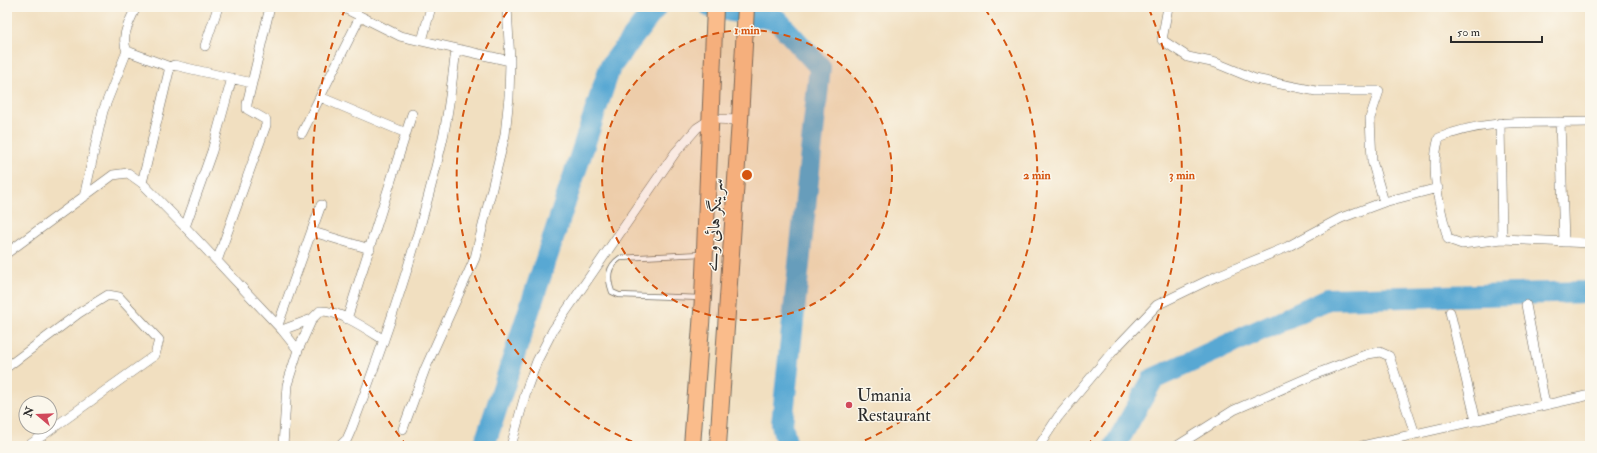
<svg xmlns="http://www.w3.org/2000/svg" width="1597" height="453" font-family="'IM FELL Double Pica',Amiri,serif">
	<rect width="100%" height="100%" fill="#fbf7ec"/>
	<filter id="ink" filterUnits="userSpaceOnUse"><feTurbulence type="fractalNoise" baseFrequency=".025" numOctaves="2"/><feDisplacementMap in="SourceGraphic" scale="8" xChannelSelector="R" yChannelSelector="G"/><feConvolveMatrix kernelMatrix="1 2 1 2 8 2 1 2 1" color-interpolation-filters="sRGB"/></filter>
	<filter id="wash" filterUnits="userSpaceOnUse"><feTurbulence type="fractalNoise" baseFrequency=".012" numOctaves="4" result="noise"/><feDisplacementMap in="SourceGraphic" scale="16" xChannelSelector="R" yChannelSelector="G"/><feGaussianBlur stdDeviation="0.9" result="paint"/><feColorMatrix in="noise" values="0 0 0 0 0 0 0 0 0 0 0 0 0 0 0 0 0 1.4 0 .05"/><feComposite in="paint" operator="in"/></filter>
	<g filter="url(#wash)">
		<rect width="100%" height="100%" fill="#f1dfc0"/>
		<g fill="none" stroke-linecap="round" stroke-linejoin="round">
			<!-- river -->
			<path stroke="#59a8d3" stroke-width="22" d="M711,7l66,13 43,47 -38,357 5,22
				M484,446l126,-379 46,-60
				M1115,446l38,-67 175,-80 262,-7"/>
		</g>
	</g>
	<g filter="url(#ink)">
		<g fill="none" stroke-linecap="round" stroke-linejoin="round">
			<defs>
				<path id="service" d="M701,298l-82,-3 -7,-3c-5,-14 -5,-25 8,-34l82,-4"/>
				<path id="minor" d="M342,7l58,29 110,25
					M1168,7l-6,33 26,17 28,6 39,16 61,12h63l-9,27 2,43 12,41
					M422,41l9,-34
					M205,46l13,-39
					M127,51l43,16
					M320,97l86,36
					M1560,122l4,120
					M1590,122c-50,1 -105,-4 -151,16 -10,31 1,70 9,101l14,5 40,-5 88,4
					M1500,123l2,116
					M302,133l58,-116
					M142,183l28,-116 4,-2 78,18
					M84,197l19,-86 24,-60c-7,-15 3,-30 9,-44
					M185,227l27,-76 20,-73
					M313,232l57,17
					M7,253l106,-78 15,-2 14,10 43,44 97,103 30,-11 8,-8c20,-1 48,19 64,29
					M217,261l49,-136v-5l-19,-11v-5l23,-97
					M1526,305l19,99
					M1450,312l26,109
					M347,319l65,-205
					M278,325l43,-120
					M282,330l16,20 -11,35 -4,61
					M298,350l14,-31
					M7,367l72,-54 29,-18 11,2 40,43 -4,15 -127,91
					M403,429l22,-60 50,-111 30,-123 4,-38 1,-36 -3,-54
					M340,446l7,-7 4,-9c36,-94 68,-189 91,-288 7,-30 10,-62 14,-92
					M511,446l16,-58 10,-27 16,-31 122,-177 22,-25 14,-9 29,1
					M1039,446l19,-29 55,-66 44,-46 60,-29 70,-29 54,-29 43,-16 54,-14
					M1177,446l57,-36 87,-38 47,-18 12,-2 9,4 26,78
					M1362,446l228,-51"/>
				<path id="trunk" d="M692,446l11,-148 12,-291
					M718,446l22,-326 6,-113"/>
			</defs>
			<!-- service casing -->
			<use href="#service" stroke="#706a5f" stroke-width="6"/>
			<!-- minor casing -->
			<use href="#minor" stroke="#706a5f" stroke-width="10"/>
			<!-- trunk casing -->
			<use href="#trunk" stroke="#706a5f" stroke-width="18"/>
			<!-- service -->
			<use href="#service" stroke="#fff" stroke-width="4.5"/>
			<!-- minor -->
			<use href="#minor" stroke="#fff" stroke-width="9"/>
			<!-- trunk -->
			<use href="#trunk" stroke="#fabc8b" stroke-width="16"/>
		</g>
	</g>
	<!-- distance rings -->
	<circle cx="747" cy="175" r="145" fill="#d5540f" fill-opacity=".12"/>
	<g fill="none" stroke="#d5540f" stroke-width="2" stroke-dasharray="7 5">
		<circle cx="747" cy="175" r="145"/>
		<path d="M643 446A290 290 0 0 1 509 9M985 9A290 290 0 0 1 851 446"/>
		<path d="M407 446A435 435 0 0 1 345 9M1149 9A435 435 0 0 1 1087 446"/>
	</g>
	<!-- markers -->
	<circle fill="#d1495b" stroke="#fbf7ec" stroke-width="1.5" cx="849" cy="405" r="4"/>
	<g text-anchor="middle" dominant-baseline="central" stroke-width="3" stroke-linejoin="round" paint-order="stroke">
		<!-- street labels -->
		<g font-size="17" fill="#2b2b2b" stroke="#fbf7ec">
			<text transform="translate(714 225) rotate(-86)">سرینگر ہائی وے</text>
		</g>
		<!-- poi labels -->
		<g font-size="17" fill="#2b2b2b" stroke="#fbf7ec" text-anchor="start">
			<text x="857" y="395">Umania<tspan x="857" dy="20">Restaurant</tspan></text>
		</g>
	</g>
	<circle cx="747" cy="175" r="6" fill="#d5540f" stroke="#fbf7ec" stroke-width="2"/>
	<g font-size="12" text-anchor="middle" font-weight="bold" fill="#d5540f" stroke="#fbf7ec" stroke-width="3" stroke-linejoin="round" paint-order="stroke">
		<text x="747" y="34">1 min</text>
		<text x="1037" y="179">2 min</text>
		<text x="1182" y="179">3 min</text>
	</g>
	<!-- margin -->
	<rect width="1597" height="453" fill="none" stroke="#fbf7ec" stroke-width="24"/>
	<!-- north arrow -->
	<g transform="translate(38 415) rotate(289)"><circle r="19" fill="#fbf7ec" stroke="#a8a59f"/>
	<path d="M0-3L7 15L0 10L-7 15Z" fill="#d1495b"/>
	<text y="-6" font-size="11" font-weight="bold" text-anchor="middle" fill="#2b2b2b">N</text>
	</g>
	<!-- scale -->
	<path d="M1451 36v6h91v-6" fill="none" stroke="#2b2b2b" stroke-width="2"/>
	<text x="1457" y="36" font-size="12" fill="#2b2b2b" stroke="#fbf7ec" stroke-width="3" paint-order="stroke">50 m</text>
</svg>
